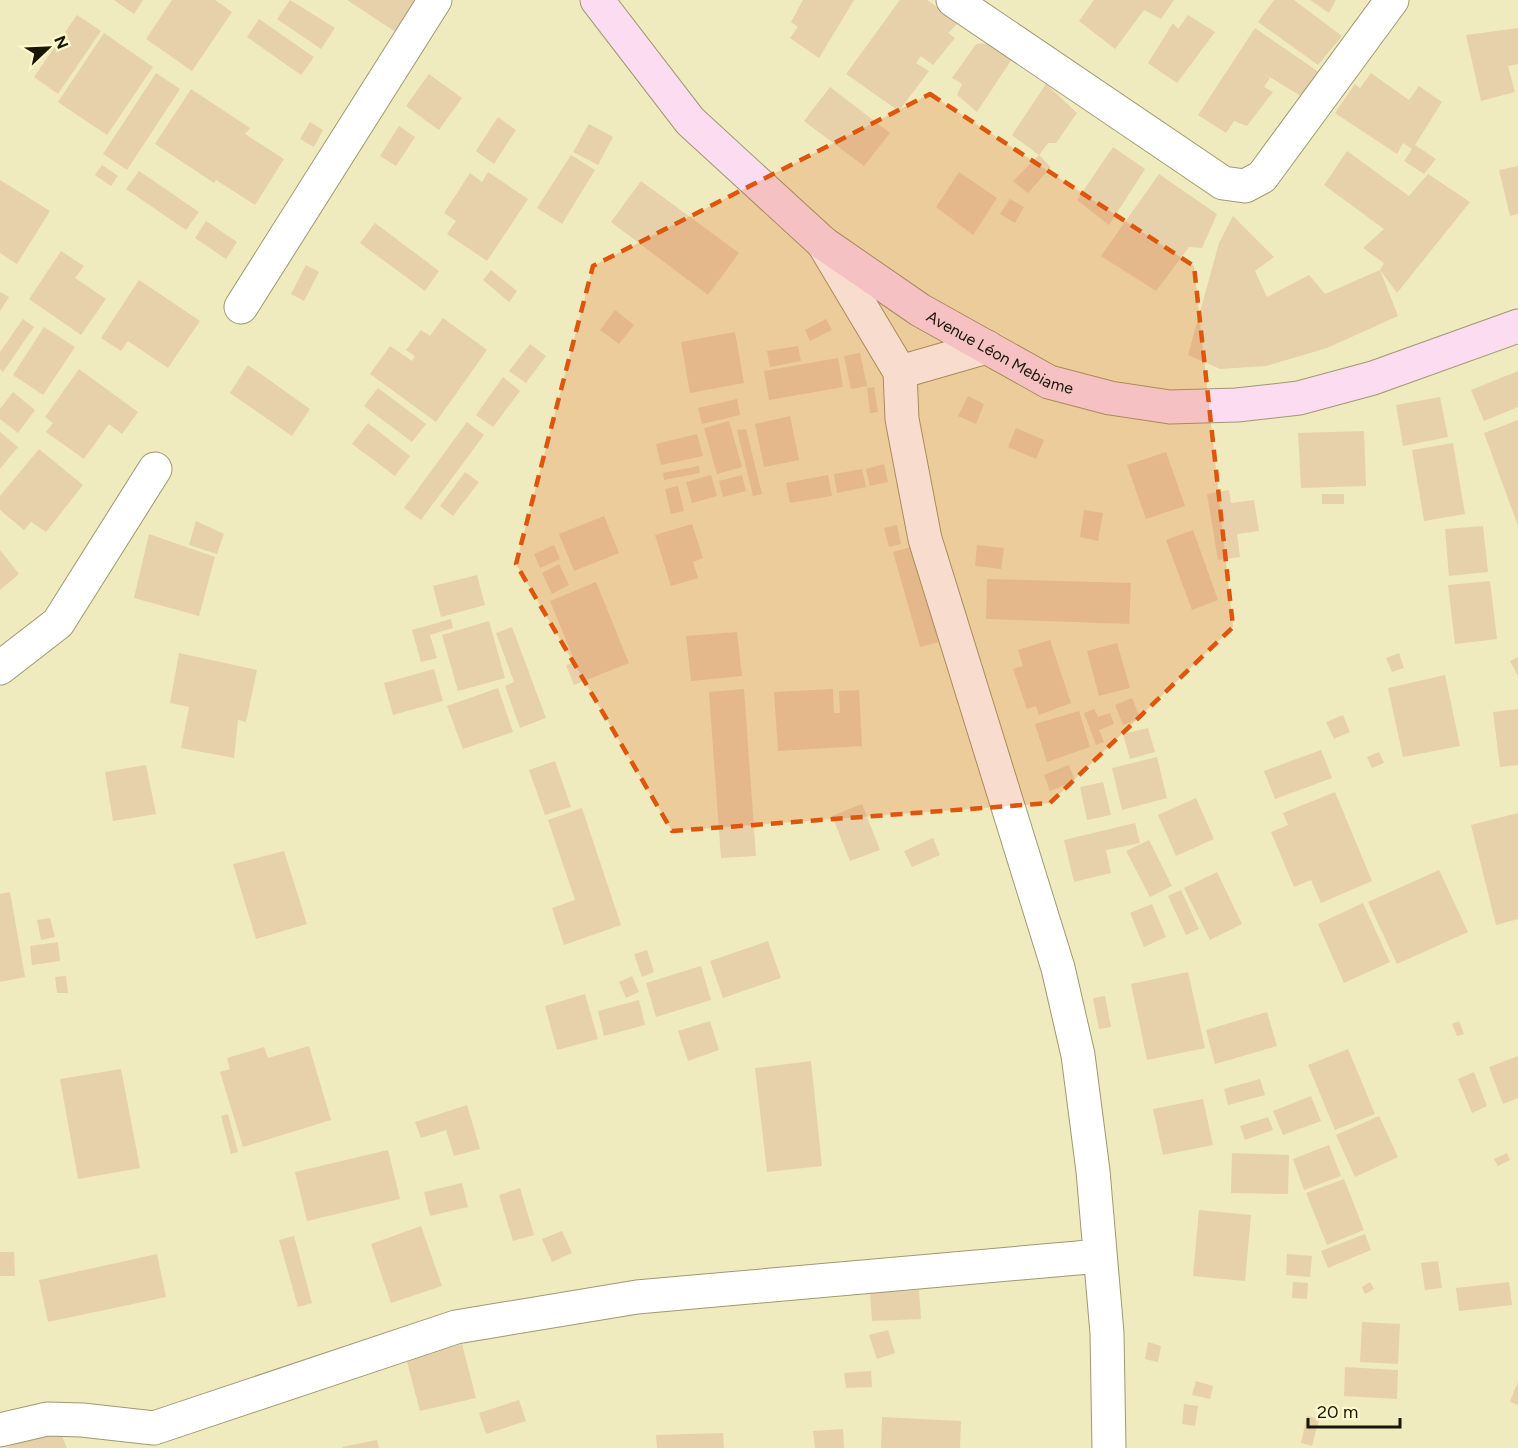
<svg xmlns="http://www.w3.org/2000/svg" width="1518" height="1448" font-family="Figtree,sans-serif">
	<rect width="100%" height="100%" fill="#f0eabf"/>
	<!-- building -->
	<path fill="#e7d1aa" d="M114,0h29l-9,14z
		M172,0h43l17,12 -40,59 -46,-32z
		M290,0l45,28 -14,21 -44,-30z
		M347,0h67l3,2 -20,31z
		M803,0h51l-35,58 -29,-20 8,-11 -7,-5z
		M900,0h27l32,22 -11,11 7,5 -22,27 -12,-9 -5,7 13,8 -30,40 -53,-37z
		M1094,0h80l-13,19 -17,-9 -29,39 -36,-28z
		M1274,0h20l48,36 -24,29 -60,-43z
		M1310,0h26l-7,13z
		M77,15l24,16 -43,63 -24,-17z
		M1188,15l27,17 -38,51 -29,-20 25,-40 5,6z
		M259,19l55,38 -13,18 -54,-38z
		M1255,28l65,45 -16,25 -41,-25 7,5 -6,9 9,5 -26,34 -13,-5 -8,12 -28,-18z
		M1518,28v36l-10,2 7,26 -34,9 -15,-66z
		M104,33l49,34 -46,68 -49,-33z
		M991,43l21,16 -35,53 -20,-17 5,-11 -10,-6 24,-34z
		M156,73l24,16 -53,81 -24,-16z
		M1371,73l38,27 10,-14 23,16 -27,43 21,14 -12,15 -20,-13 8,-12 -9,-6 -6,11 -62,-41 20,-29 5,4z
		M429,74l33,24 -23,32 -33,-24z
		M1046,84l31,29 -21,30h-8l-9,12 -27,-20z
		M830,87l60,46 -26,33 -60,-45z
		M191,89l59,39 -5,6 39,25 -29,46 -39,-25 -2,3 -59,-39z
		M498,117l18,13 -22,34 -18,-13z
		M310,122l13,8 -9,17 -14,-8z
		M589,124l24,13 -15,28 -25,-13z
		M399,126l16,11 -19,29 -16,-10z
		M1113,147l32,22 -36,56 -32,-25z
		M1347,151l62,45 19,-22 42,28 -73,91 -17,-23 4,-7 -21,-15 21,-19 -60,-44z
		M571,155l24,15 -33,54 -25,-16z
		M1039,155l12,12 -23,26 -15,-12z
		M102,165l16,11 -7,10 -16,-11z
		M1518,166v48l-8,2 -11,-46z
		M139,171l60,41 -13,18 -60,-41z
		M488,172l40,27 -41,62 -40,-27 9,-13 -12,-8 26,-40 12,9z
		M959,172l38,26 -24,37 -37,-28z
		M1159,174l58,40 -15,34 -13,-1 -33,44 -55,-35z
		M0,180l50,31 -33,53 -17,-11z
		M641,181l98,72 -31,42 -97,-73z
		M1010,199l14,8 -9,16 -15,-9z
		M1233,216l41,41 -19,14 12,26 42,-22 16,19 55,-24 18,46 -71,32 -61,18 -46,3 -32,-14 31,-112z
		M206,221l31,21 -11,17 -31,-21z
		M375,223l64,48 -14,20 -65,-48z
		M61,251l23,15 -9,12 31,21 -25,36 -52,-36z
		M306,265l13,7 -15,29 -13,-7z
		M491,270l26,21 -8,11 -26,-22z
		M139,280l61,41 -32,47 -40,-27 -7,10 -20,-13z
		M0,292l9,5 -9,14z
		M615,310l19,15 -15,19 -19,-14z
		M443,318l44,32 -51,72 -66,-48 20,-28 22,15 3,-5 -9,-6 15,-20 9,6z
		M23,319l11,8 -31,45 -3,-3v-17z
		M826,319l6,11 -22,11 -5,-11z
		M44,327l31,20 -32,48 -30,-20z
		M735,332l9,51 -54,10 -9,-51z
		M530,344l16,12 -20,27 -17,-12z
		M798,346l3,15 -31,6 -3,-16z
		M860,353l7,33 -16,3 -7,-33z
		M838,358l5,29 -74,13 -5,-29z
		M248,365l62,44 -18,27 -62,-43z
		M79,369l59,43 -16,22 -13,-10 -25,35 -38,-27 7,-9 -8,-6z
		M1518,371v36l-34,14 -13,-31z
		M503,377l17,14 -27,36 -17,-12z
		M874,387l4,25 -8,1 -3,-25z
		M378,388l48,36 -14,18 -48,-36z
		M13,392l22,18 -17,23 -18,-14v-10z
		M968,396l16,8 -8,20 -18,-8z
		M1440,397l8,40 -45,9 -7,-41z
		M737,399l3,16 -38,9 -4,-16z
		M790,416l9,44 -35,7 -9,-43z
		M1518,420v106l-34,-93z
		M729,421l13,46 -25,7 -13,-46z
		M467,422l17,13 -63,85 -17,-12z
		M368,423l42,33 -15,20 -43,-32z
		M1016,428l28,12 -8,19 -28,-12z
		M746,429l16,65 -9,2 -16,-66z
		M1364,431l2,55 -65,2 -3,-55z
		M0,432l18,15 -18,22z
		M697,434l6,22 -42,9 -5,-21z
		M1453,443l12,71 -41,7 -12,-71z
		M39,449l44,36 -37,47 -15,-10 -7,8 -24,-20v-14z
		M1166,452l19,54 -39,13 -19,-54z
		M884,464l4,18 -18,4 -4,-17z
		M699,466l1,7 -36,7 -1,-7z
		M862,469l4,18 -29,6 -3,-19z
		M465,472l14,10 -26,34 -13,-10z
		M711,475l6,21 -25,7 -6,-21z
		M742,475l4,16 -23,6 -4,-16z
		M828,475l4,21 -42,7 -4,-20z
		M678,486l6,25 -13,3 -6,-25z
		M1229,490l2,13 23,-3 5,31 -22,3 3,23 -22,3 -11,-66z
		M1322,494h22v10h-22z
		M1084,510l19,3 -5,28 -18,-4z
		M604,516l15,37 -45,18 -15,-37z
		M196,521l28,13 -7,20 -28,-9z
		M692,524l11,34 -10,4 5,16 -27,8 -16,-51z
		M897,525l4,19 -12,3 -5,-19z
		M1483,526l5,46 -39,4 -4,-47z
		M1193,530l25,70 -26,10 -26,-70z
		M149,534l66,23 -16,59 -65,-18z
		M554,545l6,14 -20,9 -6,-14z
		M977,545l27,3 -3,21 -26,-3z
		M911,547l28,95 -19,5 -27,-95z
		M0,550l19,24 -19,16z
		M559,564l10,21 -17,9 -10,-21z
		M477,575l8,30 -44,12 -8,-31z
		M987,579l144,4 -2,41 -143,-5z
		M1490,581l7,58 -42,5 -7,-59z
		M596,582l33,81 -55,22 -8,-20 9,-3 -25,-61z
		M451,619l2,9 -23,7 7,23 -16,4 -9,-32z
		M489,621l16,57 -47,13 -16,-56z
		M512,627l34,91 -26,10 -15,-42 9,-4 -18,-49z
		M737,632l5,44 -51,5 -5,-45z
		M1050,640l21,63 -32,12 -3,-9 -9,3 -14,-40 10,-3 -5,-16z
		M1117,643l13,45 -31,8 -12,-45z
		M179,653l78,17 -11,52 -8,-2 -4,38 -53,-10 8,-41 -19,-4z
		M1399,653l5,15 -12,4 -6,-14z
		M1518,657v19l-8,-15z
		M434,669l9,32 -50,14 -9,-32z
		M1445,675l15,71 -57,11 -15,-69z
		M498,688l15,44 -50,17 -16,-43z
		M744,689l12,167 -35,2 -12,-166z
		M833,689l1,24h6l-1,-22 20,-1 3,56 -84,5 -4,-59z
		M1132,698l8,20 -17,7 -8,-20z
		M1094,709l4,8 12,-4 4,11 -15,6 5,12 -8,3 -12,-32z
		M1518,709v56l-18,2 -7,-55z
		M1079,711l11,36 -43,15 -12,-38z
		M1343,715l7,17 -16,7 -8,-17z
		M1148,728l7,24 -25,7 -7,-25z
		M1321,750l11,28 -57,21 -11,-28z
		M1379,752l5,11 -12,5 -5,-11z
		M1157,757l10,41 -45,12 -10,-42z
		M555,761l16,46 -26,8 -16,-45z
		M146,765l10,49 -43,7 -8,-49z
		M1069,765l6,16 -25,10 -6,-16z
		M1103,782l8,33 -24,5 -7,-33z
		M1335,792l37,89 -51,22 -10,-23 -17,7 -23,-55 17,-7 -5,-12z
		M1196,798l18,41 -38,17 -18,-41z
		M862,804l18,46 -30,11 -18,-45z
		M582,808l39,117 -57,20 -12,-37 23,-8 -27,-80z
		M1518,813v106l-22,6 -25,-100z
		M1135,823l5,20 -34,7 5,23 -37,9 -10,-42z
		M933,838l7,17 -28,12 -8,-16z
		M1149,840l23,46 -22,11 -24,-46z
		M284,851l23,73 -51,15 -23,-75z
		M1439,870l29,62 -71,32 -29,-62z
		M1217,872l25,52 -32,16 -26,-52z
		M1181,890l18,39 -13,6 -18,-39z
		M10,892l15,85 -25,5v-88z
		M1363,903l27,59 -46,21 -26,-59z
		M1152,904l14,33 -22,10 -14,-34z
		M50,918l5,19 -14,3 -4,-20z
		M768,941l13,37 -58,20 -13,-37z
		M58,942l2,19 -28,4 -2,-19z
		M647,950l7,22 -12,5 -8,-23z
		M701,966l10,34 -55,17 -10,-34z
		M1188,972l17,76 -58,12 -16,-76z
		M66,976l2,17h-11l-2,-16z
		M632,976l7,16 -13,6 -7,-16z
		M585,994l13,45 -41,11 -12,-44z
		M1105,996l6,31 -12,2 -6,-31z
		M639,1000l6,25 -41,11 -6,-25z
		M1267,1012l10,34 -62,18 -9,-34z
		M710,1021l9,29 -31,11 -10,-30z
		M1459,1021l5,13 -7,2 -5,-12z
		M309,1046l22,74 -88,27 -23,-75 10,-3 -3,-11 37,-11 4,11z
		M1348,1049l27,65 -40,16 -27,-65z
		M1518,1056v42l-15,6 -14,-37z
		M811,1061l11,105 -55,6 -12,-104z
		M121,1069l19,99 -62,11 -18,-100z
		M1474,1072l13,34 -15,7 -14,-34z
		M1260,1079l5,16 -37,10 -4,-16z
		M1311,1096l10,25 -38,14 -10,-24z
		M1203,1099l10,46 -50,10 -10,-46z
		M467,1105l13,44 -26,7 -8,-26 -25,8 -6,-16z
		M228,1114l10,38 -7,2 -10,-38z
		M1379,1116l19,41 -43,20 -19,-42z
		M1268,1117l5,13 -28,10 -5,-14z
		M1329,1145l12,31 -37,14 -11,-31z
		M388,1150l12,49 -93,22 -12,-49z
		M1232,1153l57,2 -1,39 -57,-1z
		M1507,1153l3,7 -12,6 -4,-7z
		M1344,1179l20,51 -37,15 -21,-52z
		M462,1183l6,24 -38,9 -6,-24z
		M520,1188l14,47 -21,6 -14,-46z
		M1199,1210l52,5 -6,66 -52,-5z
		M421,1226l21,60 -51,17 -20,-59z
		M562,1231l10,22 -20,9 -10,-23z
		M1365,1234l6,16 -43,18 -7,-17z
		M294,1236l18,67 -14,4 -19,-67z
		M0,1252h14l1,24h-15z
		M157,1254l9,43 -118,25 -9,-42z
		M1287,1254l25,2 -2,21 -24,-2z
		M1438,1261l4,27 -17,2 -4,-27z
		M1293,1282l15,1 -1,16 -15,-1z
		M1370,1282l4,7 -9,5 -3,-7z
		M1509,1282l3,23 -53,6 -3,-23z
		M919,1290l2,29 -49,2 -2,-28z
		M1362,1322l38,2 -2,40 -38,-2z
		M888,1330l7,23 -18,6 -8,-24z
		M1148,1342l13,4 -3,16 -13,-3z
		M462,1344l14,54 -56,13 -14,-53z
		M1345,1367l53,3 -1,29 -53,-3z
		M871,1371l1,16 -26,1 -2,-15z
		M1196,1381l17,5 -3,13 -18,-4z
		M1518,1381v24l-8,-3z
		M519,1400l7,21 -40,13 -7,-21z
		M1184,1404l14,2 -3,20 -13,-2z
		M1307,1416l12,3 -7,27 -11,-3z
		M882,1417l79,4 -1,27h-79z
		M57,1425l10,23h-61z
		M843,1429l1,19h-29l-2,-17z
		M723,1433l1,15h-67l-1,-13z
		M377,1440l2,8h-36l-1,-1z"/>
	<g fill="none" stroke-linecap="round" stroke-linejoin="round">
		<defs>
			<path id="street" d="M953,0l270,183 22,3 17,-9 130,-177
				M823,243l77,129 2,47 23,120 133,429 20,87 15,116 14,162 2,115
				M241,307l194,-307
				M900,372l87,-25
				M0,668l58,-45 97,-154
				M0,1430l47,-11 35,1 72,8 302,-101 181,-30 463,-41"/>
			<g id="secondary">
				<path id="s1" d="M597,0l93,121 133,122 97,67 129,72 61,16 60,9 67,-2 62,-7 74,-20 145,-52"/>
			</g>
		</defs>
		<!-- street casing -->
		<use href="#street" stroke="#9e9970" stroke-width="35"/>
		<!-- secondary casing -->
		<use href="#secondary" stroke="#9e9970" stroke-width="35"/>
		<!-- street -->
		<use href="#street" stroke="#fff" stroke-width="33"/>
		<!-- secondary -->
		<use href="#secondary" stroke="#fcdcf1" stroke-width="33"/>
	</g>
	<!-- marked area -->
	<path fill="#de560c" fill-opacity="0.2" stroke="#de560c" stroke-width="4.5" stroke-dasharray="12 8" stroke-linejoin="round" d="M930,94l264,172 39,361 -183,176 -378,28 -156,-267 77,-298z"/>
	<g text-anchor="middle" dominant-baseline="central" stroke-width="5" stroke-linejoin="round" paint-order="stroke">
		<!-- street labels -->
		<g font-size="16" fill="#181606" stroke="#fdf8cc">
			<text stroke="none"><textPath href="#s1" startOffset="542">Avenue Léon Mebiame</textPath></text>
		</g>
	</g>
	<!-- north arrow -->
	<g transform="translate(48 48) rotate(67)" stroke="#fdf8cc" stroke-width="4.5" paint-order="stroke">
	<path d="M0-4.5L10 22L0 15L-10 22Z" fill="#181606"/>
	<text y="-9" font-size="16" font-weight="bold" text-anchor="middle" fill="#181606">N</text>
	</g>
	<!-- scale -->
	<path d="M1308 1418v9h92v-9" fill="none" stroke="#181606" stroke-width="3"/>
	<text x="1317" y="1418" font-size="18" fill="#181606" stroke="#fdf8cc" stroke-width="4.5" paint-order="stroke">20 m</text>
</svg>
